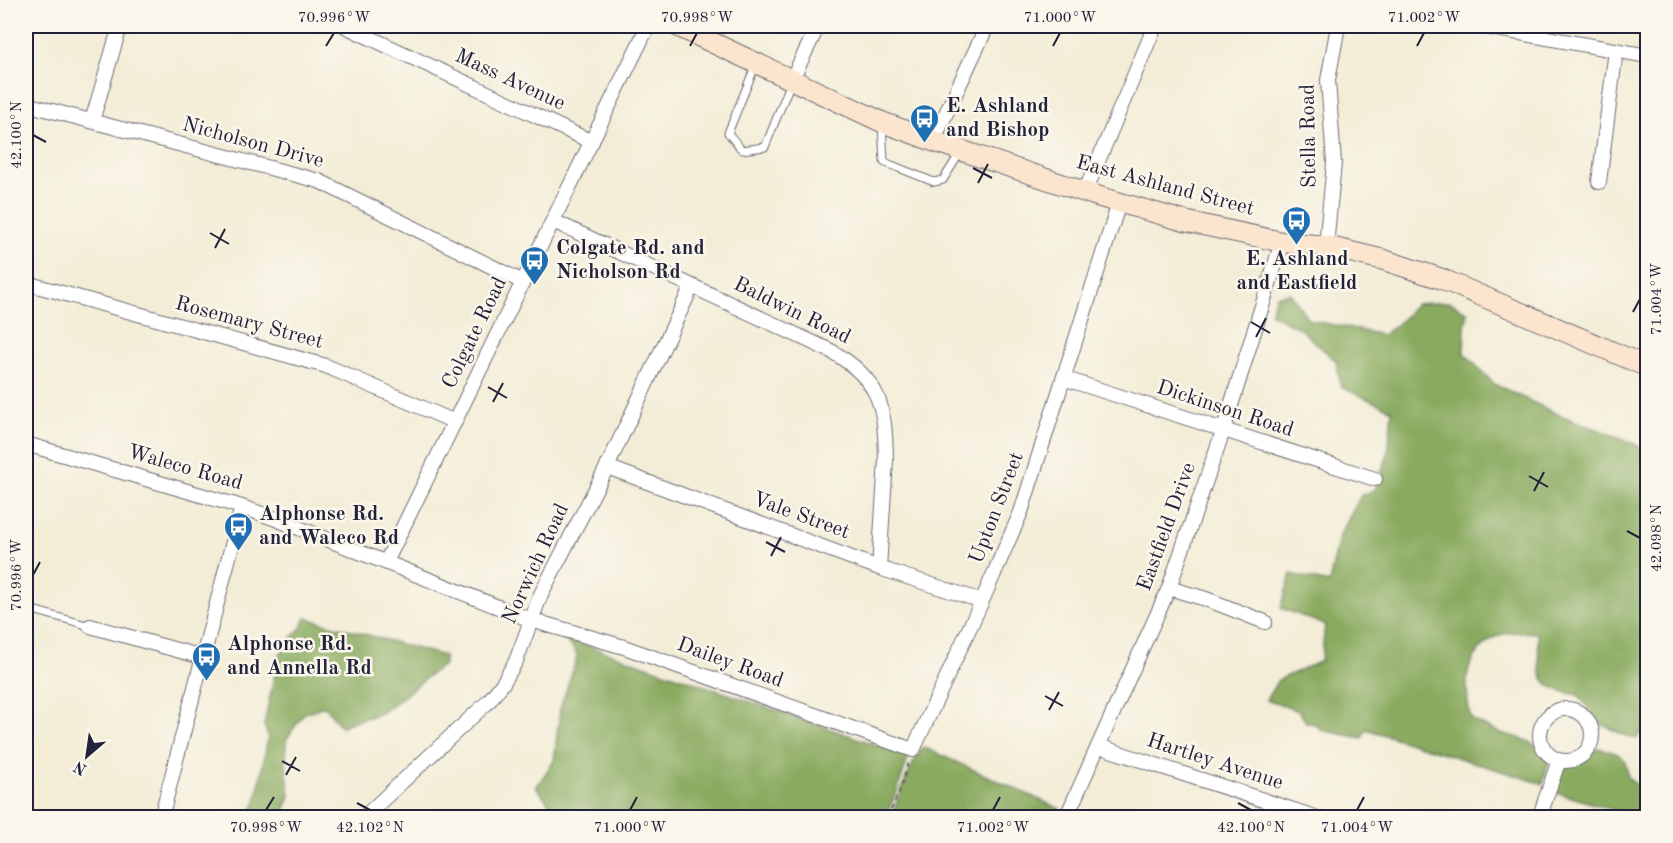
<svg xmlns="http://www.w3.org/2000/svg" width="1673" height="843" font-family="'Old Standard TT',serif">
	<rect width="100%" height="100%" fill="#fbf7ec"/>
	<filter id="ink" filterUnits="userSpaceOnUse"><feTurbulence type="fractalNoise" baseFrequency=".0167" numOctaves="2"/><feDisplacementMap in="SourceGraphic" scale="12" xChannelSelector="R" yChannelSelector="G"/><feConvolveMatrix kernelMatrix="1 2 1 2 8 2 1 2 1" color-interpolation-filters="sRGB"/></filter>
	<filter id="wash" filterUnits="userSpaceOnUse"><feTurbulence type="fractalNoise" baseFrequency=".008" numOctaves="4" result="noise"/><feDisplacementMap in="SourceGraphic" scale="24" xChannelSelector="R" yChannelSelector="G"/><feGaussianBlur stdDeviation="1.35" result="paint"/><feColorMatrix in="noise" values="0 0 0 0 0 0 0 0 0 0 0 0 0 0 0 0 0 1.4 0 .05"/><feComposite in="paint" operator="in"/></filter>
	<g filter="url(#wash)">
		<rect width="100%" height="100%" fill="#f3edd7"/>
		<!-- forest -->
		<path fill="#89aa5f" stroke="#56664d" stroke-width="1.5" d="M1290,293l19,27 74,15 20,-16 13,-15 34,-2 18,11 -3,14 -1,26 30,31 63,30 74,28 16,10 1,279h-5l-7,8 -10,-3 -25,-12 -23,-29c-47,-7 -36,-25 -41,-62 -11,-1 -32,-2 -42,4 -11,6 -22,20 -26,32 -4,10 -1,40 2,50 9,5 18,10 27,13 25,8 33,5 51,27l-6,25 -177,-55 -4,9 -42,-8 -2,-5 -12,-3 -7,-11 -33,-11 12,-20 43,-19 4,-36 -44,-17 10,-34 38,9 10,-46 22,-42 14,-5 13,-36 4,-44 -51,-23 -5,-26 -37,-33 -29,-15 6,-17z
			M306,618l138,38v9c-23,13 -40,35 -64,48 -12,6 -27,6 -39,14l-16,-21 -21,7 -18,27v24l4,32 -8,21h-34l8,-15 5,-27 7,-38 -4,-12 14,-67 10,-16 13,-14z
			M560,636l349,120 -13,38 -11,23h-325l-24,-30 18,-26 6,-52 17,-52 -2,-7z
			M923,747l137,62 -3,9h-167c11,-24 18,-50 33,-71z
			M1598,748c22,6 28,5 30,30l19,15v24h-21v-1l-6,-4 -68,-21 9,-21z"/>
	</g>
	<g filter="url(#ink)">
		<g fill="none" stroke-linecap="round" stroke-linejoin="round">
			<defs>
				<path id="lane" d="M756,64l-28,69 14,17 23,-3 26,-65
					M882,124l2,38 50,20 9,-2 17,-27
					M26,608l64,18"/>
				<path id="street" d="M345,26l247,116
					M1480,26l168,30
					M792,79l26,-53
					M26,104l293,77 204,101
					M92,121l28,-95
					M933,141l54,-115
					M1599,182l17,-132
					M1085,192l70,-166
					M553,221l278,130c50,29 54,55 55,109l-7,108
					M1326,246l8,-83 -6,-83 10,-54
					M26,283l300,83 129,56
					M1063,378l312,101
					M26,444l216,63 34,12 255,101 93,27 289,103 69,-149 39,-89 98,-309
					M607,467l272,101 103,33
					M386,562l262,-536
					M1169,588l37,11 59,23
					M90,626l112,31
					M1540 735a26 26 0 1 1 52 0a26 26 0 1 1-52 0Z
					M1098,746l220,72
					M161,818l81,-311
					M363,818l126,-117 14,-18 13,-22 25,-67 66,-127 85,-181
					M1066,818l103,-230 54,-157 59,-189
					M1539,818l20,-58"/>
				<path id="secondary" d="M677,26l205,96 51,19 167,56 84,24 98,21 44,4 58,14 58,19 206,88"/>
			</defs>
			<!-- lane casing -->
			<use href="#lane" stroke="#6b6972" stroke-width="9"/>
			<!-- street casing -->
			<use href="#street" stroke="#6b6972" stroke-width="16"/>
			<!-- secondary casing -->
			<use href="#secondary" stroke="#6b6972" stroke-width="22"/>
			<!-- path -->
			<path stroke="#6b6972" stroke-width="2" stroke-dasharray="4.5 4.5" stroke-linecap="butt" d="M887,818l12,-25 10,-32"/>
			<!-- lane -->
			<use href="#lane" stroke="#fff" stroke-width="7"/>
			<!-- street -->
			<use href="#street" stroke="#fff" stroke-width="14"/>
			<!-- secondary -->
			<use href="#secondary" stroke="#fbe5cf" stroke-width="20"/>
		</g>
	</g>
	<!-- ticks -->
	<path fill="none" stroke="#22223b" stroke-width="2" d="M326,46l8,-13M690,46l7,-13M1053,46l7,-13M1417,46l7,-13M33,135l13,7M973,168l19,10M978,183l10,-19M210,233l19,11M215,248l10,-19M1633,312l7,-13M1251,322l19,11M1256,337l10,-19M488,387l19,11M493,402l10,-19M1529,476l19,11M1534,491l10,-19M1627,531l13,7M766,542l19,10M771,556l10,-19M33,575l7,-13M1045,696l18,10M1049,710l10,-18M282,761l18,10M286,775l10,-18M357,803l13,7M1238,803l13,7M266,810l8,-13M630,810l7,-13M993,810l7,-13M1357,810l7,-13"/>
	<!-- icons -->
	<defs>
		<symbol id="bus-pin" viewBox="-11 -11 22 30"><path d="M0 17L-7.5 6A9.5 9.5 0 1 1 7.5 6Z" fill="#1f6fb2" stroke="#fbf7ec"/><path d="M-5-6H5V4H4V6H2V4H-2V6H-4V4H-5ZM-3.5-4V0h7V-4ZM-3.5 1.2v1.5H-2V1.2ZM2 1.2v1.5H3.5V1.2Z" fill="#fff"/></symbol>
	</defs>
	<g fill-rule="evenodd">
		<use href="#bus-pin" x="908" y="102" width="33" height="45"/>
		<use href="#bus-pin" x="1280" y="204" width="33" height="45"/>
		<use href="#bus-pin" x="518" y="244" width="33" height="45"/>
		<use href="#bus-pin" x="222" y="510" width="33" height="45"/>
		<use href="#bus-pin" x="190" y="640" width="33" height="45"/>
	</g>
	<g text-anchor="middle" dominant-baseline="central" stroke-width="5" stroke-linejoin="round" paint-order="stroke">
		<!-- street labels -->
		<g font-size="21" fill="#22223b" stroke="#fbf7ec">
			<text transform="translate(510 80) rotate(25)">Mass Avenue</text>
			<text transform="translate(1309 136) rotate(-91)">Stella Road</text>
			<text transform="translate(253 143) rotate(15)">Nicholson Drive</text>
			<text transform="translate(1165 186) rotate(15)">East Ashland Street</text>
			<text transform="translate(792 311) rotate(26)">Baldwin Road</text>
			<text transform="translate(249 323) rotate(15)">Rosemary Street</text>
			<text transform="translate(475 333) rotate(-64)">Colgate Road</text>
			<text transform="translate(1225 409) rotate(18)">Dickinson Road</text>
			<text transform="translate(185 468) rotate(16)">Waleco Road</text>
			<text transform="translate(997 508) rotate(-69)">Upton Street</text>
			<text transform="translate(801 516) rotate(20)">Vale Street</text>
			<text transform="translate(1167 527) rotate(-70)">Eastfield Drive</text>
			<text transform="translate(536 564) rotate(-65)">Norwich Road</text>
			<text transform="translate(730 663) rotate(20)">Dailey Road</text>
			<text transform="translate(1215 762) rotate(18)">Hartley Avenue</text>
		</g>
		<!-- poi labels -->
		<g font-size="21" font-weight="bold" fill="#22223b" stroke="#fbf7ec" text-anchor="start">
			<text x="946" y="106">E. Ashland<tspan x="946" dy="24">and Bishop</tspan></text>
			<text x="556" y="248">Colgate Rd. and<tspan x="556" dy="24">Nicholson Rd</tspan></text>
			<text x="1297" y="259" text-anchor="middle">E. Ashland<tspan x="1297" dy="24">and Eastfield</tspan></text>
			<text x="259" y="514">Alphonse Rd.<tspan x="259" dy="24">and Waleco Rd</tspan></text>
			<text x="227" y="644">Alphonse Rd.<tspan x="227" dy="24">and Annella Rd</tspan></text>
		</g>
	</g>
	<!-- margin -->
	<rect width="1673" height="843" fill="none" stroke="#fbf7ec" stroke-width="66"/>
	<!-- north arrow -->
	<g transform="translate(87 756) rotate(209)" stroke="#fbf7ec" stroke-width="4.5" paint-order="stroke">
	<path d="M0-4.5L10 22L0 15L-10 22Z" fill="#22223b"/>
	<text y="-9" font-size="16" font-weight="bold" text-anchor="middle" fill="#22223b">N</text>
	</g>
	<rect x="33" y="33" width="1607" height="777" fill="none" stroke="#22223b" stroke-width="2"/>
	<g font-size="15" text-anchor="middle" fill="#22223b">
		<text x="334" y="22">70.996°W</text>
		<text x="697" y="22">70.998°W</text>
		<text x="1060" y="22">71.000°W</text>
		<text x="1424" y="22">71.002°W</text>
		<text transform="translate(16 135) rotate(-90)" y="5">42.100°N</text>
		<text transform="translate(1656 299) rotate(-90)" y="5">71.004°W</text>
		<text transform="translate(1656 538) rotate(-90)" y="5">42.098°N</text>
		<text transform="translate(16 575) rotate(-90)" y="5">70.996°W</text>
		<text x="266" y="832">70.998°W</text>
		<text x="370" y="832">42.102°N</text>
		<text x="630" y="832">71.000°W</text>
		<text x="993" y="832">71.002°W</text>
		<text x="1251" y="832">42.100°N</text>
		<text x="1357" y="832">71.004°W</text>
	</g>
</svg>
